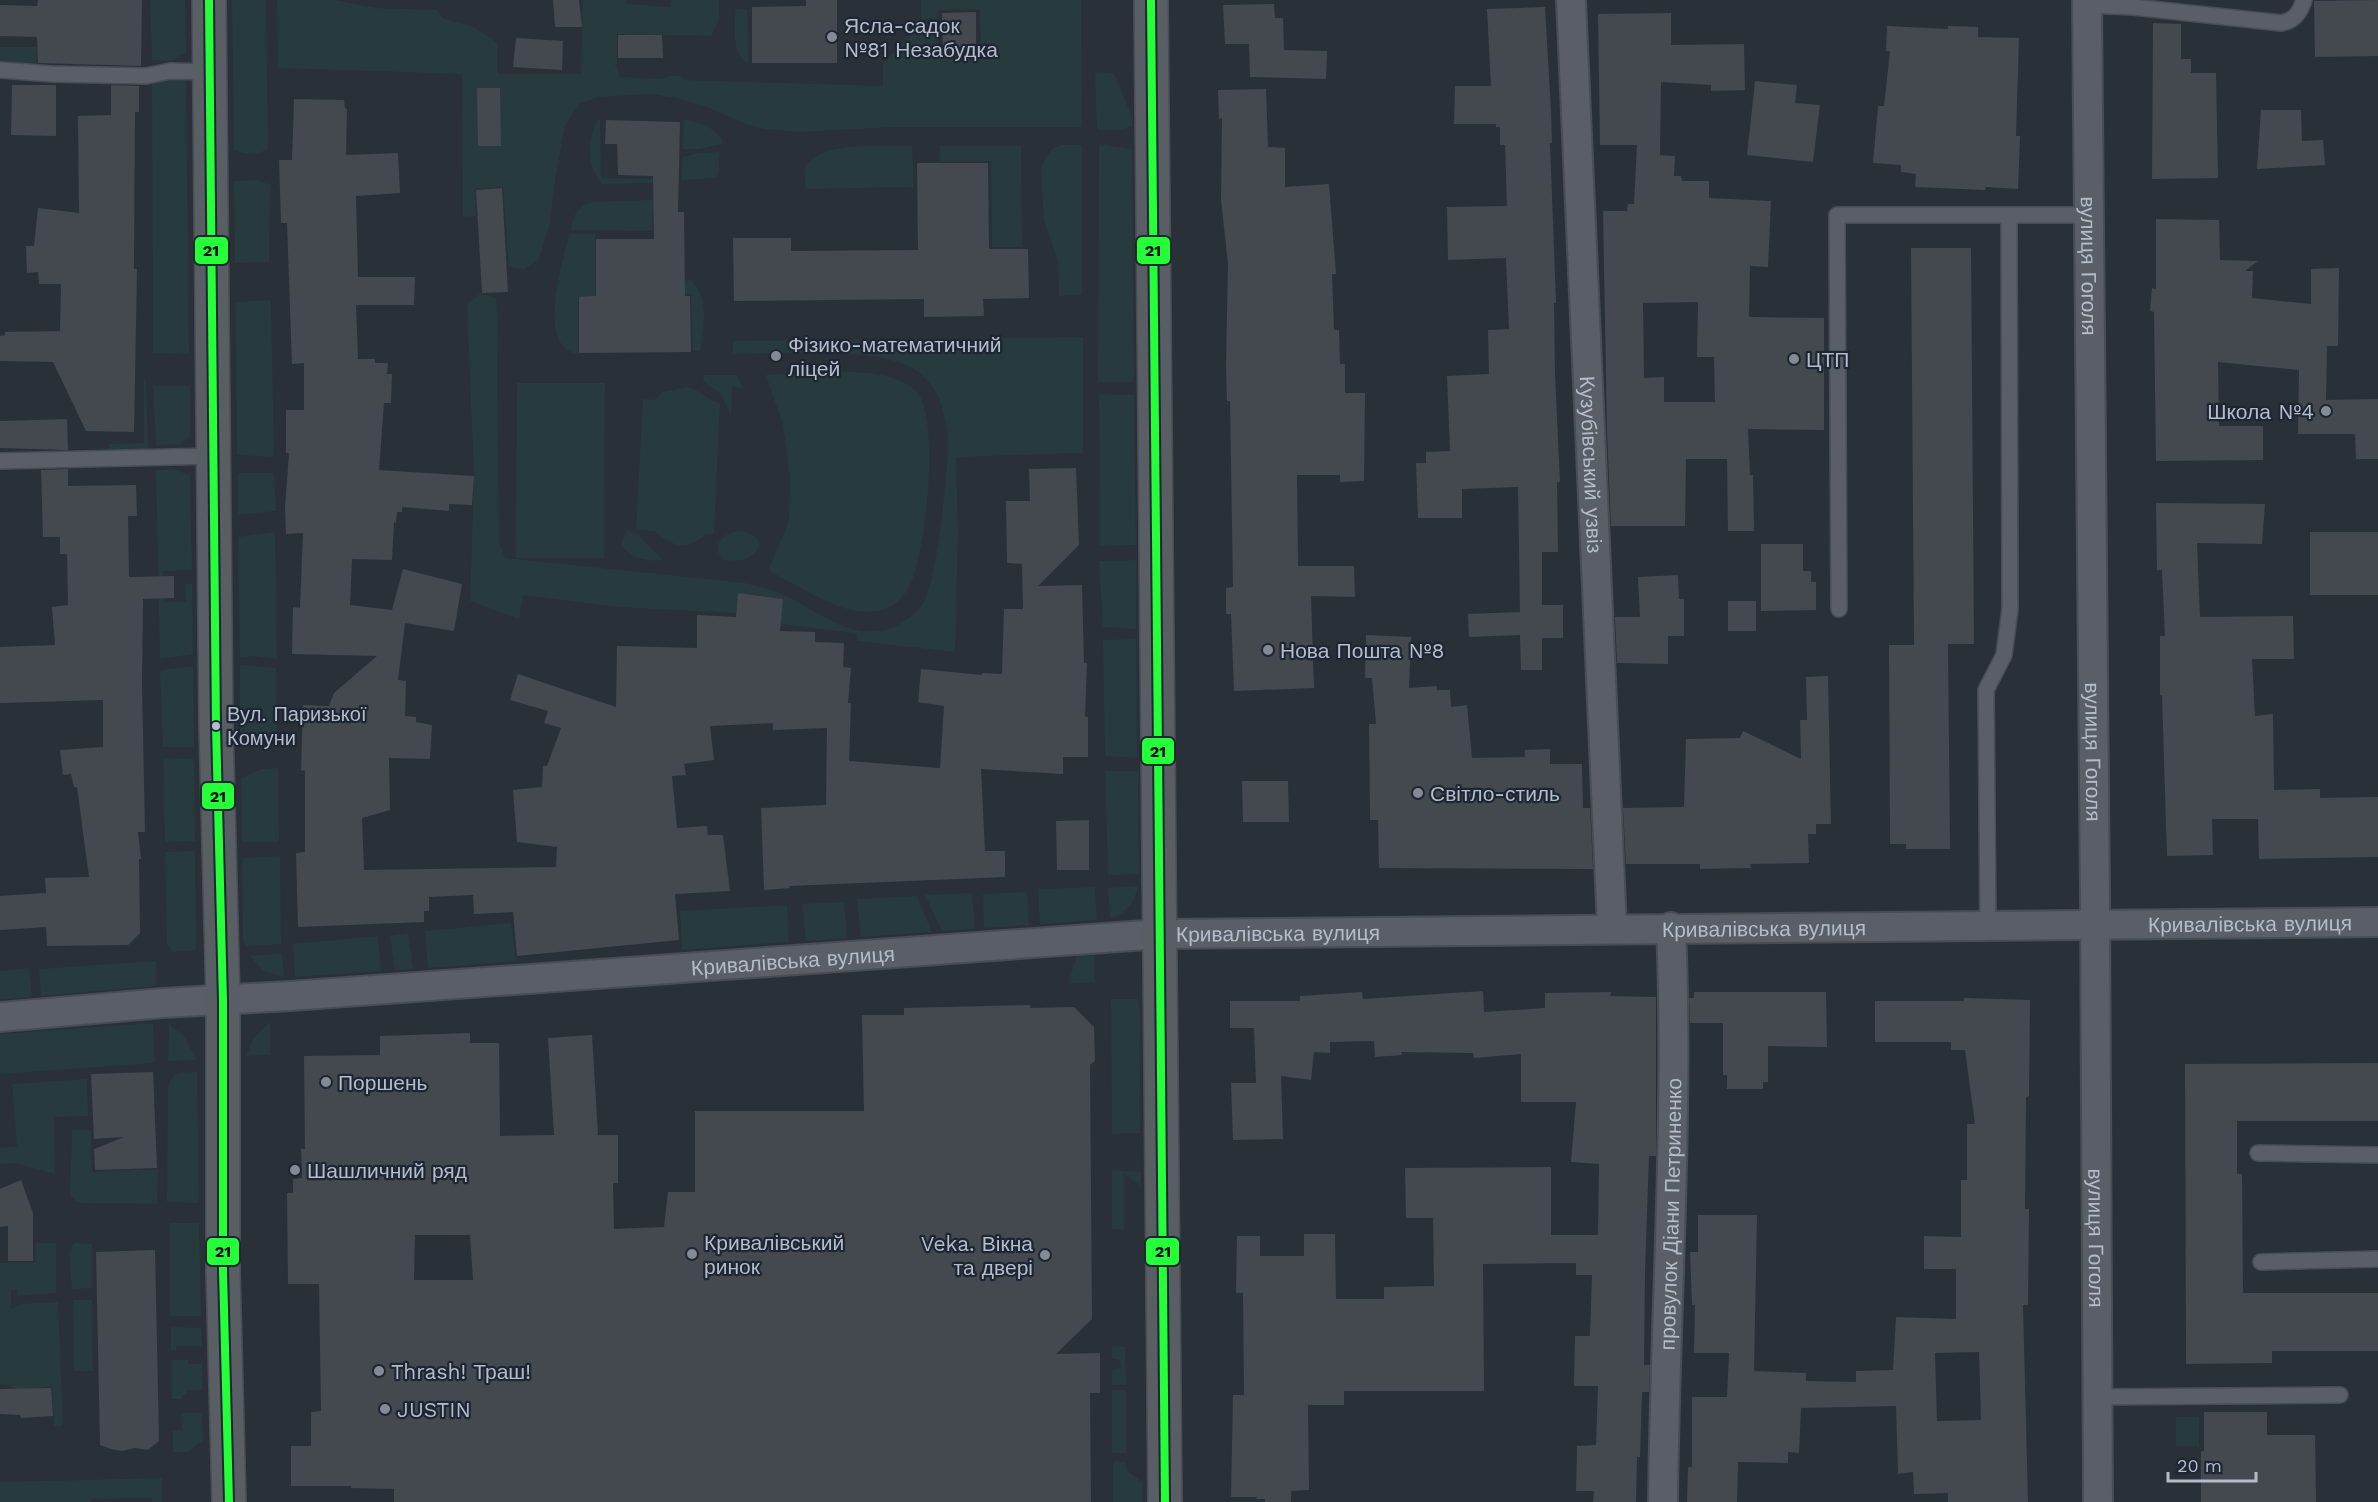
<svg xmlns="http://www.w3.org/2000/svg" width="2378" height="1502" font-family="'Work Sans',sans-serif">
	<rect width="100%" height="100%" fill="#2a3038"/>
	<!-- green -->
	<path fill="#273a3e" d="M150,0h35l1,53 -15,8 -19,-1z
		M232,0h34l2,149c-13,7 -21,6 -34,1z
		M277,0h56l44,8 60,2 7,9 30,8 23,16v31h84l2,-74h43v4l44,3 1,-7h48v20l-8,16 -94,-2v28l-2,2 5,13 42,2 6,-3h13l4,4 198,6v-22l38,-40h16l1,30 43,-2 -1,-43 -42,1 -1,8 -16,1v-19h160l1,127h-189l-94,5 -34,-3 -20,-5 -35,-16 -33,-10 -27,-4 -52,3 -19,7 -14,22 -9,48 -7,53 -10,32 -14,10 -16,-2 -6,-80 -28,2 1,27 -13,1 -1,-143 -184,-6z
		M735,8l12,1 2,54c-19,-6 -13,-38 -14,-55z
		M0,47h37l-1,20 -36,-4z
		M1095,72l19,1 17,41 1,12 -11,4h-24z
		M186,76l3,278 -36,-1 -1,-269 20,-7z
		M600,118l1,60 76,1v3l-75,2c-16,-17 -16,-48 -2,-66z
		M684,119l24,7 14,12v6l-23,5h-17z
		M1099,144l33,5 2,233h-36z
		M1062,145h20v150l-23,1 -1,-36 -14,-39 -3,-52 4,-11 8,-10z
		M912,146l2,41 -108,2c-1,-6 -2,-14 -1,-19 9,-31 82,-23 107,-24z
		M940,146h81l1,101h-30l-1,-86h-51z
		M720,152l-2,22 -3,4 -34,2 2,-23 16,-4z
		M258,180l12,5 -1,77 -34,1 -1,-82z
		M645,200l20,1 1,8h-13l-1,22 -81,-1c3,-16 5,-22 21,-28z
		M569,234h26v63h-17v57c-43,-6 -15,-93 -9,-120z
		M691,280c19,20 13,45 9,71h-7l-2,-56 -7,-1v-13z
		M480,294l16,3 2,26 -1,45 2,173 6,17 240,25c12,3 23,6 35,10 33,14 61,43 100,38 15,-2 33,-14 42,-26 15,-21 25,-129 26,-157 0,-15 -3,-31 -7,-45 -4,-13 -14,-24 -24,-32 -36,-26 -138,-17 -184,-17v-13l350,-4v116l-127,4 2,76 -3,119 -98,-11 -1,-8 -76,-9 3,-25 -44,-6 -3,20 -118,-6 -95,-12 -4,24 -49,-18 4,-125 -7,-172z
		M271,300l3,157 -37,-2 -1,-153z
		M811,372c30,0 82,-4 105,19 25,24 10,166 -7,196 -6,11 -15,20 -27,23 -36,9 -71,-18 -102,-33l-10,-6 -1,-3 16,-37 4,-13 1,-39 -7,-54 -17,-50z
		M704,375h33l6,13 -11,-1 -1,28 -11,-22 -17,-12z
		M144,380h2l2,66 -2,6 -38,1 1,-9 35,-1z
		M517,383h88l-1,175h-88z
		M153,386h37v49l-9,9 -25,1z
		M689,387c12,4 22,15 31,16l-6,131h-8c-19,18 -33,13 -51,-3l-19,-1 7,-131 12,1 8,-8z
		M1099,394l35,1 2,150 -36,1z
		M175,469l15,7 2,94 -29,1 2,31h21l-1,-18h7l1,70 -33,5 -4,-189z
		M238,473h36l2,38 -38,4z
		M627,530l11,5 25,25c-15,2 -35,-2 -42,-17z
		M742,531l11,4 7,7c-3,18 -21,20 -36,18l-6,-8v-8c7,-10 12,-12 24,-13z
		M275,532l2,127 -22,-3 -15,1 -2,-120z
		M1136,560v69l-33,-2 -4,-66z
		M1136,639l1,119 -32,-2 -2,-116z
		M240,665l36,3 1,72 -17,1 -20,-3z
		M193,666l1,81h-31l-3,-77z
		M163,758l31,1 1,82 -30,1z
		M278,768l1,74h-37l-1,-64 21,-9z
		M1105,771h33l1,103 -31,1z
		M195,851l1,96 -1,3 -22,2 -6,-7 -2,-93z
		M280,856l1,88 -35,2 -3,-5 -1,-83z
		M1138,886c-3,17 -12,27 -28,33l-2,-31z
		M1095,887l2,33 -57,4 -2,-35z
		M1027,892l2,33 -45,3 -1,-34z
		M972,893l3,36 -33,2 -17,-36z
		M917,896l15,36 -71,5 -4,-38z
		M844,902l3,36 -41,3 -4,-37z
		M787,905l2,37 -107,8 -2,-39z
		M511,923l5,38 -88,7 -3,-37z
		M408,933l5,36 -18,1 -5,-34z
		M378,936l3,35 -86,6 -2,-33z
		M282,953l2,24 -21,-6 -13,-15z
		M1078,953l16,1 1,28 -25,2 -1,-4z
		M156,961v25l-115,10 -2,-27z
		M29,968l3,29 -32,3v-29z
		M1111,999h27l2,11v123l-28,1z
		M270,1022v33l-24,1 7,-17z
		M138,1024h15l2,39 -155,11v-40z
		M169,1025l14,10 14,25 -29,1z
		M197,1072l2,131 -32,-1 1,-115c6,-17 13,-14 29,-15z
		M87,1079l1,37 -34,1 1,57 -40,-11 -15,1v-16l17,-2 -5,-62z
		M72,1130h19l1,42 66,-3 -1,35 -71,-1 -8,-1 -8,-7z
		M1112,1170l29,2v14l-17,-12v56l-12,-1z
		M170,1223h29l2,93h-31z
		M36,1243h20v50l-39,3v-6h-6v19l10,-5 37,-2 5,124h-9l-2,-40 -33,4 -10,-5 -9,-1v-121l35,-1z
		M74,1243l18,1v44l-20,1 -3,-37z
		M73,1300h19l1,71h-19z
		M171,1327l30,1 1,18h-25l-1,4h-5z
		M1112,1346l13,1 1,38h-14v-14l9,-3 -1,-8 -8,-2z
		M172,1360h16v4h14v26h-15v5h-5v4h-10z
		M1112,1390h14v63h-14z
		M181,1413h21l1,30h-5l-9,9h-16v-21l9,-1z
		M2176,1417h23v29h-23z
		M1113,1461l13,1v8l16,12v20h-29z
		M162,1478v24h-10l-1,-4 -59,1 -1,3h-91v-20z"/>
	<!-- building -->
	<path fill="#444950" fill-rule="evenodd" d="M38,0h104l-1,66 -103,-3 -1,-26 -37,-1v-31l37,1z
		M553,0h26l3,27h-27z
		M806,0h31v63h-85v-56l54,-1z
		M2378,0v56l-63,1 -1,-56z
		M1274,4l1,14h8l1,32 43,1 -1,28 -76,-2 -1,-33h-24l-2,-39z
		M1545,7l6,104 1,32h-2l6,160h-2l1,72 5,107h-3l1,70h-16v53h21v33h-21v32h-21l-1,-35 -51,2 -1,-23 52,-2 -2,-125 -56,2v29h-44l-2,-55h10v-11l24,-1 -3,-75 42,-2 -1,-44 21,-1 -3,-71 -58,2 -1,-53 60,-1 -2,-61h-5v-18h-4v-3h-42l1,-38h36l-4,-77z
		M976,12v35h-33l-1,-34z
		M1671,13v32l73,-1 1,46 -34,1v-6l-50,-3 -1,73 15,1 -1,20h7l1,5h27v17l62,3 -3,66 -18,-1 -1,51 75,1v112l-76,-1 2,46h3l1,56h-26l-1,-72h-41l-1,67h-74l-4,-96 -4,-219h24l1,-7h6l3,-59h-37l-2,-131zM1698,302l-1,55h17l1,45h-51v-25l-20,1 -1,-75z
		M2153,23l28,1v35h10v14h25l2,105 -66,1z
		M1887,26l61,3v-3l30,1v10l41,1 -3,98h4l-2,53 -32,-2 -1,3 -70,-3 1,-13 -15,-2v-7l-28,-2 5,-57h6l6,-55h-4z
		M618,35h44l1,23h-45z
		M516,38l47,3 -1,29 -49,-3z
		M1755,81l42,4 -2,18 25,2 -7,57 -66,-7z
		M12,85h44v51l-45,-1z
		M111,85l28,1v26h-4l-1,157h3l-3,163 -48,-1 -33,-69 -53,-1v-25l5,-1v-3l55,-1 1,-47h-22l-1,-12 -11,1 -1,-27h8l4,-38 41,5 -1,-97 33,-1z
		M477,88h23l1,58h-23z
		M1266,89l2,58 17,1v39l44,-3 7,90h-4l2,56h5l1,34h5v29h20l-1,88 -24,1v-7h-43l1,91h56l1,31 -44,-1 3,92 -80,3 -3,-77h-5v-26l7,-1 -3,-186h-3l-1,-35 2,-102 -7,-64 1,-82 -3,1 -1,-29z
		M294,99l50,1 1,8 2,1 -1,46 52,-2 2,40 -44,3 2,81h57l-1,28h-58l2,54h17v4h13l-1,11h5l-1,29h-7l-5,67 95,6 -2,29 -23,-1v7l-47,-4v5h-5l-1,11 -2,-1 -2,38 -40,-1 -2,46 42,5 11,-41 59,15 -8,47 -49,-8 -7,57 8,1 -1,35 11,1v5l16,3 -2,34 -41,-1 1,52 -28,8 2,52 192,-3 1,-20 -40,-5 -4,-52 29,-3 1,-21h4l14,-38 -17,-5 4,-12 -38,-11 8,-26 98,33 1,-61 80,2v-33l39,2 2,-24 45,6 -3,32 35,1v10l29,1 -1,24 8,1 -3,35h3l-2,58 91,7 4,-62 -26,-4 3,-33 61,6v-2l20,1 2,-65h19l-1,-45 -15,-1 -1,-62h24l-1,-32 47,-1 3,77 -41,41 44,-1 2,78h3l-2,54h3v40h-25v17l-82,-5 4,82h20v26l-216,9 1,2 -26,2 -3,-82 65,-3 1,-77 -54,2v-7l-63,3 4,34 -30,4 2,11 -14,1 5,52 30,-2 1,9h15l7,56 -55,3 4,46 -162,16 -4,-44 -39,2 -1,-19 -44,2v14h-5v11l-126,5 -2,-74 9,-1v-81l-4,-1 2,-65 26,1 5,-13 43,-37 -85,-2 1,-47 7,1 3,-75 -17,1 -1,-26 4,-55h-3v-43h18v-47l-12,1 -5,-141h-6l-2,-63h13z
		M2261,110h40l1,31 21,-1 2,25 -68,4z
		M606,120l74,2 -2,90h6l1,84h5l1,56 -112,1v-56l17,-1v-57h58l-1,-63 -35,-1 -1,-31h-12z
		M917,163h71l1,86h39l1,49 -46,1 1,17 -60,1v-18l-190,2 -1,-63h58v13l127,-1z
		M502,188l6,104 -26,1 -6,-103z
		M2156,219l63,1 1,40 38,1 -13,10h8l-1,27 59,6v-35l28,-1 -1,78h-11l-1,54 52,-1v60h-22l-1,-25h-57l1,-64 -81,-8 1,64h44v34l-107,1 -2,-149 -4,-1 2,-23 4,1z
		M1911,248h60l3,396h-26l2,205h-44v-5h-16l-1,-199h25z
		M67,419l1,31 -68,-2v-27z
		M68,469v17l68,-1 1,31h-9l1,61 45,-1v22l-31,1 -1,85 3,148h-7l3,27h-2l1,74 -12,12 -81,1 -1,-19 -46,3v-34l46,-3 -1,-15 44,-1 -12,-90h-3l-3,-13 -8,1 -3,-25 43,-3v-47l-103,3v-56l55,-2 -3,-38 16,-2 -1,-51h-7v-17h-17l-2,-67z
		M2156,503l109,1 -3,40 -65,-1 3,74 93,-1 1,43h-42l3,57 18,-2 1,76 46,-1v9l58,-1v60l-119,2 -1,-40h-46l1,36 -46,1 -5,-161h-2v-59h5l-3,-66h-5z
		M2310,532h68v63h-68z
		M1761,544h42v27h8v11h5v28l-55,1z
		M1678,575l1,24h5v37h-16v28l-51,-1 -2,-46h25l-2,-40z
		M1728,601h28v30h-28z
		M1366,635l45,2 -2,51 28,-2v4h13l1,17 16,-2 5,53 53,-1v-7l25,-1v15h32l1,44h7l3,61 -214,-1 -1,-48h-8l-1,-96h7l-4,-46h-7z
		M1828,676l3,148h-15v10h-8l1,29 -59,1 1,4 -51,1v-5h-74l-3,-56 61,-1 2,-68 54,-1 3,-7 58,28 -1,-39h7l-1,-43z
		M1242,781h46l1,41h-46z
		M1089,820v50h-32l-1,-49z
		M1483,991l1,21 61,-4v-15l66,-1 -1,4 46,1v159h-7l-4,116 -1,93h6l-1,27h-7l-2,65h-3l-1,45h-43l1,-11h-18l1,-45 19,-1 2,-59h-24l1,-50h15l2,-61h-16v-12l-93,1 1,127h-140v14h-36l1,85 -18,1v11h-26v-3h-9l1,-2h-26l2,-102h11l-1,-102h-7l1,-57h23v20h44v-22h31l1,65h48v-12l50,-1 -1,-68h-27l-1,-50 146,-1v68h47l1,-71 -28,-2 5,-60h-55v-48l-47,4 -1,-5 -72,-1 1,3 -27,2 -1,-16 -44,1v11l-16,-1 -3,28 -30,-4 2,63 -50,1 -2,-57h25l-2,-55h-24v-27h70v-5l62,-4 1,7z
		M1694,992h132l1,55 -59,-1v36h-5v7h-36v-14h-4v-52h-33l-1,-25h5z
		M1964,998l66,2 -1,96 -3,1 -1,112h4l-1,96h-5l5,197h-80v-9l-34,1 -1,-22 -15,2 -2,-68 -95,2 -2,45 -11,-1v11l-50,-1 -1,40h-50l1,-35h4v-70h35l2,-44h-35l1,-48h-3l-2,-53h8v-37h59l-3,156 52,2v8l50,1v-11l37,-1 3,-53 60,2v-50h-32v-33l37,1v-57h6v-56h8l-10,-74h-14v-8h-76v-41h89zM1979,1352l2,68 -44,1 -2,-68z
		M1030,1005v3l44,-1 20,20 1,34 -5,4 2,254 -36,35 44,-1v40h-10l1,109h-697v-13l-43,-1v-2h-60v-40h20v-34l10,-1 -2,-127h-31l-1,-91h6v-14l9,-1 -1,-29h4l-1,-93 76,-1v-19l90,-3v10h29l1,93 54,-1 -6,-97 44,-3 6,100h20v48h-5l1,46 50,-2 4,-35h27v-81h169l-2,-96h42v-7zM415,1235h55l3,45h-59z
		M2378,1063v58h-141v53h5l1,119h135v58h-106v12l-86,1 -1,-300z
		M153,1072l4,96 -62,2 -1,-21 30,-12 -30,2 -3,-65z
		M21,1180l12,33v48h-25v-35l-8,1v-38z
		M155,1250l4,191 -11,9 -13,-2 -13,3 -11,-2 -11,-4 -4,-193z
		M51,1388l2,28 -32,2 -1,-3 -20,-1v-25z
		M2204,1412h63v23h48l1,67h-115v-51h3z"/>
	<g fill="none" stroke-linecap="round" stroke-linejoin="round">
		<defs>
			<path id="service" d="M2087,5l46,2 148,16c13,-2 19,-10 23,-23
				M0,70l52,4 94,2 24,-5 39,1
				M0,461l214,-5
				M1839,609l-2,-394h172
				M1988,924l-2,-234 18,-35 6,-46 -1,-394h81
				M2258,1153l120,2
				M2261,1262l117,-3
				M2097,1397l243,-2"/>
			<g id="minor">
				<path id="s1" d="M1571,0l41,928"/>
				<path id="s2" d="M2087,0l8,898 3,604"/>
				<path id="s3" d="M0,1017l163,-14 127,-7 870,-62 1218,-12"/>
				<path id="s4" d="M1663,1502c2,-192 16,-383 8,-575"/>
			</g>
			<path id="secondary" d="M209,0l7,726 7,275v270l6,231
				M1151,0l14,1502"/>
		</defs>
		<!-- service casing -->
		<use href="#service" stroke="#484c53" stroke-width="18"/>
		<!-- minor casing -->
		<use href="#minor" stroke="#484c53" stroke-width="32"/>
		<!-- secondary casing -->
		<use href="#secondary" stroke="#484c53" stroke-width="36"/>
		<!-- service -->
		<use href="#service" stroke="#5a5e66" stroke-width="15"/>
		<!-- minor -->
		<use href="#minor" stroke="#5a5e66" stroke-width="28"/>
		<!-- secondary -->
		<use href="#secondary" stroke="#595d64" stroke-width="33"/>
		<defs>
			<path id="bus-1" d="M209,0l7,726 7,275v270l6,231
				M1151,0l14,1502"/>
		</defs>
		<!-- bus-1 casing -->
		<use href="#bus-1" stroke="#1d2633" stroke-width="12"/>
		<!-- bus-1 -->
		<use href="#bus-1" stroke="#24ff3a" stroke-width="8"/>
	</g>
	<!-- markers -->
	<g fill="#848b96" stroke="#1d2633" stroke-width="2">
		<circle cx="832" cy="37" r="6"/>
		<circle cx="776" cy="356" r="6"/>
		<circle cx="1794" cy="359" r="6"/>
		<circle cx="2326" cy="411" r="6"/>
		<circle cx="1268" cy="650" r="6"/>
		<circle cx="1418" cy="793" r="6"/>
		<circle cx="326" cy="1082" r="6"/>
		<circle cx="295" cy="1170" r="6"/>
		<circle cx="692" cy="1254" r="6"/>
		<circle cx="1045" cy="1255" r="6"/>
		<circle cx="379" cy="1371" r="6"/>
		<circle cx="385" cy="1409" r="6"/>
	</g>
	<circle fill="#b4bcc9" stroke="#1d2633" stroke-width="2" cx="216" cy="726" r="5"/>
	<g text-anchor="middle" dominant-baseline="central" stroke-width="4.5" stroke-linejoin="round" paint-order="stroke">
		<!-- bus labels -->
		<g font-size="20" fill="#b4bcc9" stroke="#1d2633" text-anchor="start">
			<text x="227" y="714">Вул. Паризької<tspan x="227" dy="24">Комуни</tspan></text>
		</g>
		<!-- poi labels -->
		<g font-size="21" fill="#b4bcc9" stroke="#1d2633" text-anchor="start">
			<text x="844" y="25">Ясла-садок<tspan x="844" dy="24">№81 Незабудка</tspan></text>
			<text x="788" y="344">Фізико-математичний<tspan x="788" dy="24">ліцей</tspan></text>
			<text x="1806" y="359">ЦТП</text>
			<text x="2314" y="411" text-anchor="end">Школа №4</text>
			<text x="1280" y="650">Нова Пошта №8</text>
			<text x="1430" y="793">Світло-стиль</text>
			<text x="338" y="1082">Поршень</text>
			<text x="307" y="1170">Шашличний ряд</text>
			<text x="704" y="1242">Кривалівський<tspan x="704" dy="24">ринок</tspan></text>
			<text x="1033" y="1243" text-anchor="end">Veka. Вікна<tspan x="1033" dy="24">та двері</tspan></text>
			<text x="391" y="1371">Thrash! Траш!</text>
			<text x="397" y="1409">JUSTIN</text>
		</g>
		<!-- street labels -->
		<g font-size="21" fill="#b4bcc9" stroke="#1d2633">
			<text stroke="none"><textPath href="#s2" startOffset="266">вулиця Гоголя</textPath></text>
			<text stroke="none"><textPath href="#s1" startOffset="465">Кузубівський узвіз</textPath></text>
			<text stroke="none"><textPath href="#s2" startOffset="752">вулиця Гоголя</textPath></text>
			<text stroke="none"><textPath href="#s3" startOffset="2253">Кривалівська вулиця</textPath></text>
			<text stroke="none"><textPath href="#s3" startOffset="1767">Кривалівська вулиця</textPath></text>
			<text stroke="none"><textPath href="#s3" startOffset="1281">Кривалівська вулиця</textPath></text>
			<text stroke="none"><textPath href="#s3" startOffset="795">Кривалівська вулиця</textPath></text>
			<text stroke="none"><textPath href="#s4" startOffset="288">провулок Діани Петриненко</textPath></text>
			<text stroke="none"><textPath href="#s2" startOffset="1238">вулиця Гоголя</textPath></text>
		</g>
	</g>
	<g stroke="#1d2633" stroke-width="2">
		<rect x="1136" y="236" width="35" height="29" rx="6" fill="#24ff3a"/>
		<rect x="194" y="236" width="35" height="29" rx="6" fill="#24ff3a"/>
		<rect x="1141" y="737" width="34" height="28" rx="6" fill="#24ff3a"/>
		<rect x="201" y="782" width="34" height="28" rx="6" fill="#24ff3a"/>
		<rect x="1145" y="1237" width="35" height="29" rx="6" fill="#24ff3a"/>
		<rect x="206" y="1237" width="34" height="29" rx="6" fill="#24ff3a"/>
	</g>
	<g font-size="16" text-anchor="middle" font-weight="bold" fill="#111">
		<text x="1153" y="256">21</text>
		<text x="211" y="256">21</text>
		<text x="1158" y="757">21</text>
		<text x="218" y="802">21</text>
		<text x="1163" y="1257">21</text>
		<text x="223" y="1257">21</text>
	</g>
	<!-- scale -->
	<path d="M2168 1472v9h88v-9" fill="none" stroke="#b4bcc9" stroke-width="3"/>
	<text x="2177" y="1472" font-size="18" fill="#b4bcc9" stroke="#1d2633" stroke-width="4.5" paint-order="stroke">20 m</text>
</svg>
